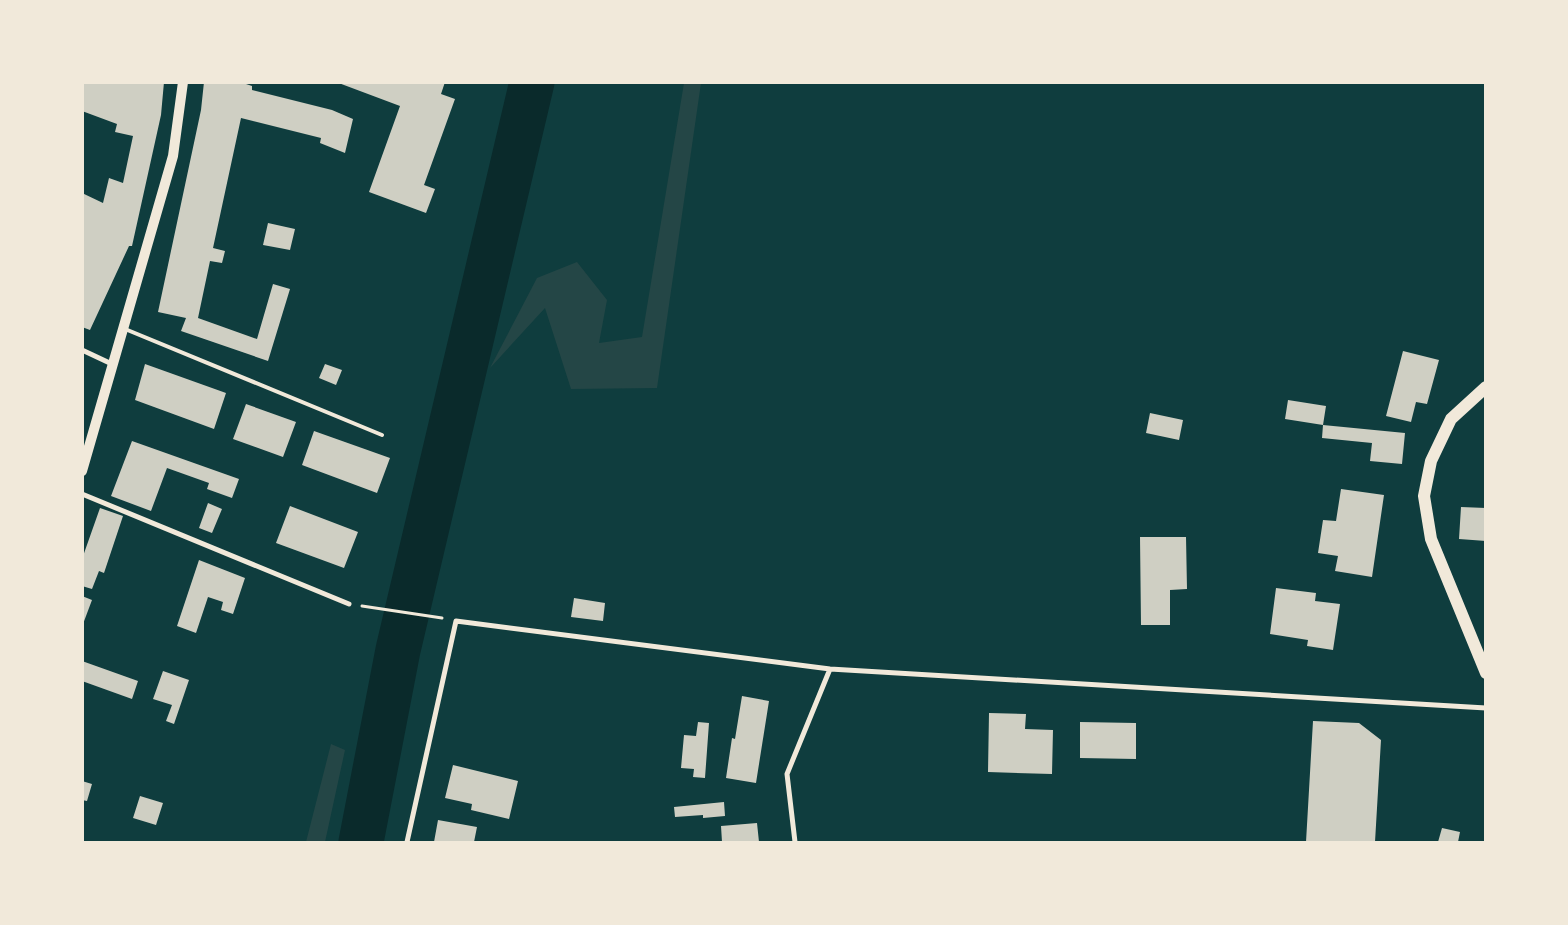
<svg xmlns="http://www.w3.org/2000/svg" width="1568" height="925" font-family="'DM Sans',sans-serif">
	<rect width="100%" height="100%" fill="#0f3d3e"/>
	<!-- green -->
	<path fill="#244646" d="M684,83h17l-44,305 -86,1 -26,-81 -55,60 47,-90 40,-16 30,38 -8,43 43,-6z
		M331,744l14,6 -20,92h-19z"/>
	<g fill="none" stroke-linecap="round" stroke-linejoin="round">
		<!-- river -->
		<path stroke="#0a2a2b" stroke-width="45" d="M361,842l37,-192 134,-568"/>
	</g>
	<!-- building -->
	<path fill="#cfcfc3" d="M82,82h82l-3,33 -29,131h-3l-39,84 -8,-3v-134l21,10 6,-25 14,5 10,-47 -18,-4 2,-8 -35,-13z
		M204,82h36l12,4v4l80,20 21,9 -8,34 -25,-10 1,-5 -80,-20 -28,130 12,3 -3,12 -12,-2 -12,57 59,21 16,-55 17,5 -22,72 -87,-30 5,-13 -28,-6 43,-202z
		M336,82h109l-4,12 14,5 -31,86 11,4 -9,24 -57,-21 31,-86z
		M268,223l27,6 -5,21 -27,-5z
		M1403,351l36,9 -12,44 -11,-2 -5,20 -25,-6z
		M145,364l81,29 -12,36 -79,-29z
		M325,364l17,6 -6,15 -17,-7z
		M1288,400l38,6 -3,19 -38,-6z
		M246,404l50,18 -13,35 -50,-18z
		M1150,413l33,7 -4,20 -33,-7z
		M1323,425l82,8 -3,31 -32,-3 2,-18 -50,-5z
		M314,431l76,27 -13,35 -75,-28z
		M132,441l107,38 -7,19 -25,-9 2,-6 -42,-15 -16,43 -40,-15z
		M1341,489l43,6 -12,82 -37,-6 3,-15 -20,-3 5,-33 13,1z
		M208,503l14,6 -10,24 -13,-5z
		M290,506l68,26 -14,36 -68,-25z
		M1461,507l25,1v33l-27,-2z
		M100,508l23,8 -19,57 -5,-2 -7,18 -10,-3v-27z
		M1140,537h46l1,52 -17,1v35h-29z
		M199,560l46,18 -12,36 -12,-4 2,-8 -15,-5 -12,36 -19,-7z
		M1276,588l40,5 -1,8 25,3 -7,46 -26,-4 1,-6 -38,-6z
		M82,596l10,4 -9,24h-1z
		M574,598l31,5 -2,18 -32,-4z
		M82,661l56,20 -6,18 -50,-18z
		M163,671l26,9 -15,44 -8,-3 6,-16 -19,-6z
		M742,696l27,5 -13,82 -30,-5 6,-40 3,1z
		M989,713l37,1 -1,15 28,1 -1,44 -64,-2z
		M1313,721l46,2 22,17 -6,102h-69z
		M698,722l11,1 -4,55 -12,-1 1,-8 -13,-1 3,-33 12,1z
		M1080,722l56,1v36l-56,-1z
		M453,765l65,16 -9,38 -38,-9 1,-6 -27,-6z
		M82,781l10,3 -5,17 -5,-1z
		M140,796l23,7 -7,22 -23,-7z
		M724,802l1,14 -22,2v-3l-28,2 -1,-10z
		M438,820l39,7 -3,15h-40z
		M757,823l2,19h-37l-1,-16z
		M1442,828l18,4 -2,10h-20z"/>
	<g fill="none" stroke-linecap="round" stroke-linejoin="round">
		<!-- path -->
		<path stroke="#f1e9da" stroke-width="3" d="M362,606l80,12"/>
		<!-- service -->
		<path stroke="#f1e9da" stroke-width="4" d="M125,329l257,106"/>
		<!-- minor -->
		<path stroke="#f1e9da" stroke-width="5" d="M82,350l32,15
			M82,494l267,110
			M407,842l49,-221 374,48 656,39
			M795,842l-8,-68 43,-105"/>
		<!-- secondary -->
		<path stroke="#f1e9da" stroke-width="10" d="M82,471l91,-315 10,-74"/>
		<!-- primary -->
		<path stroke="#f1e9da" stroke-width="12" d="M1486,387l-35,32 -20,42 -7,35 7,43 55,134"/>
	</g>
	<!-- border -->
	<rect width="1568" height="925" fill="none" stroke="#f1e9da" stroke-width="168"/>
</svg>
